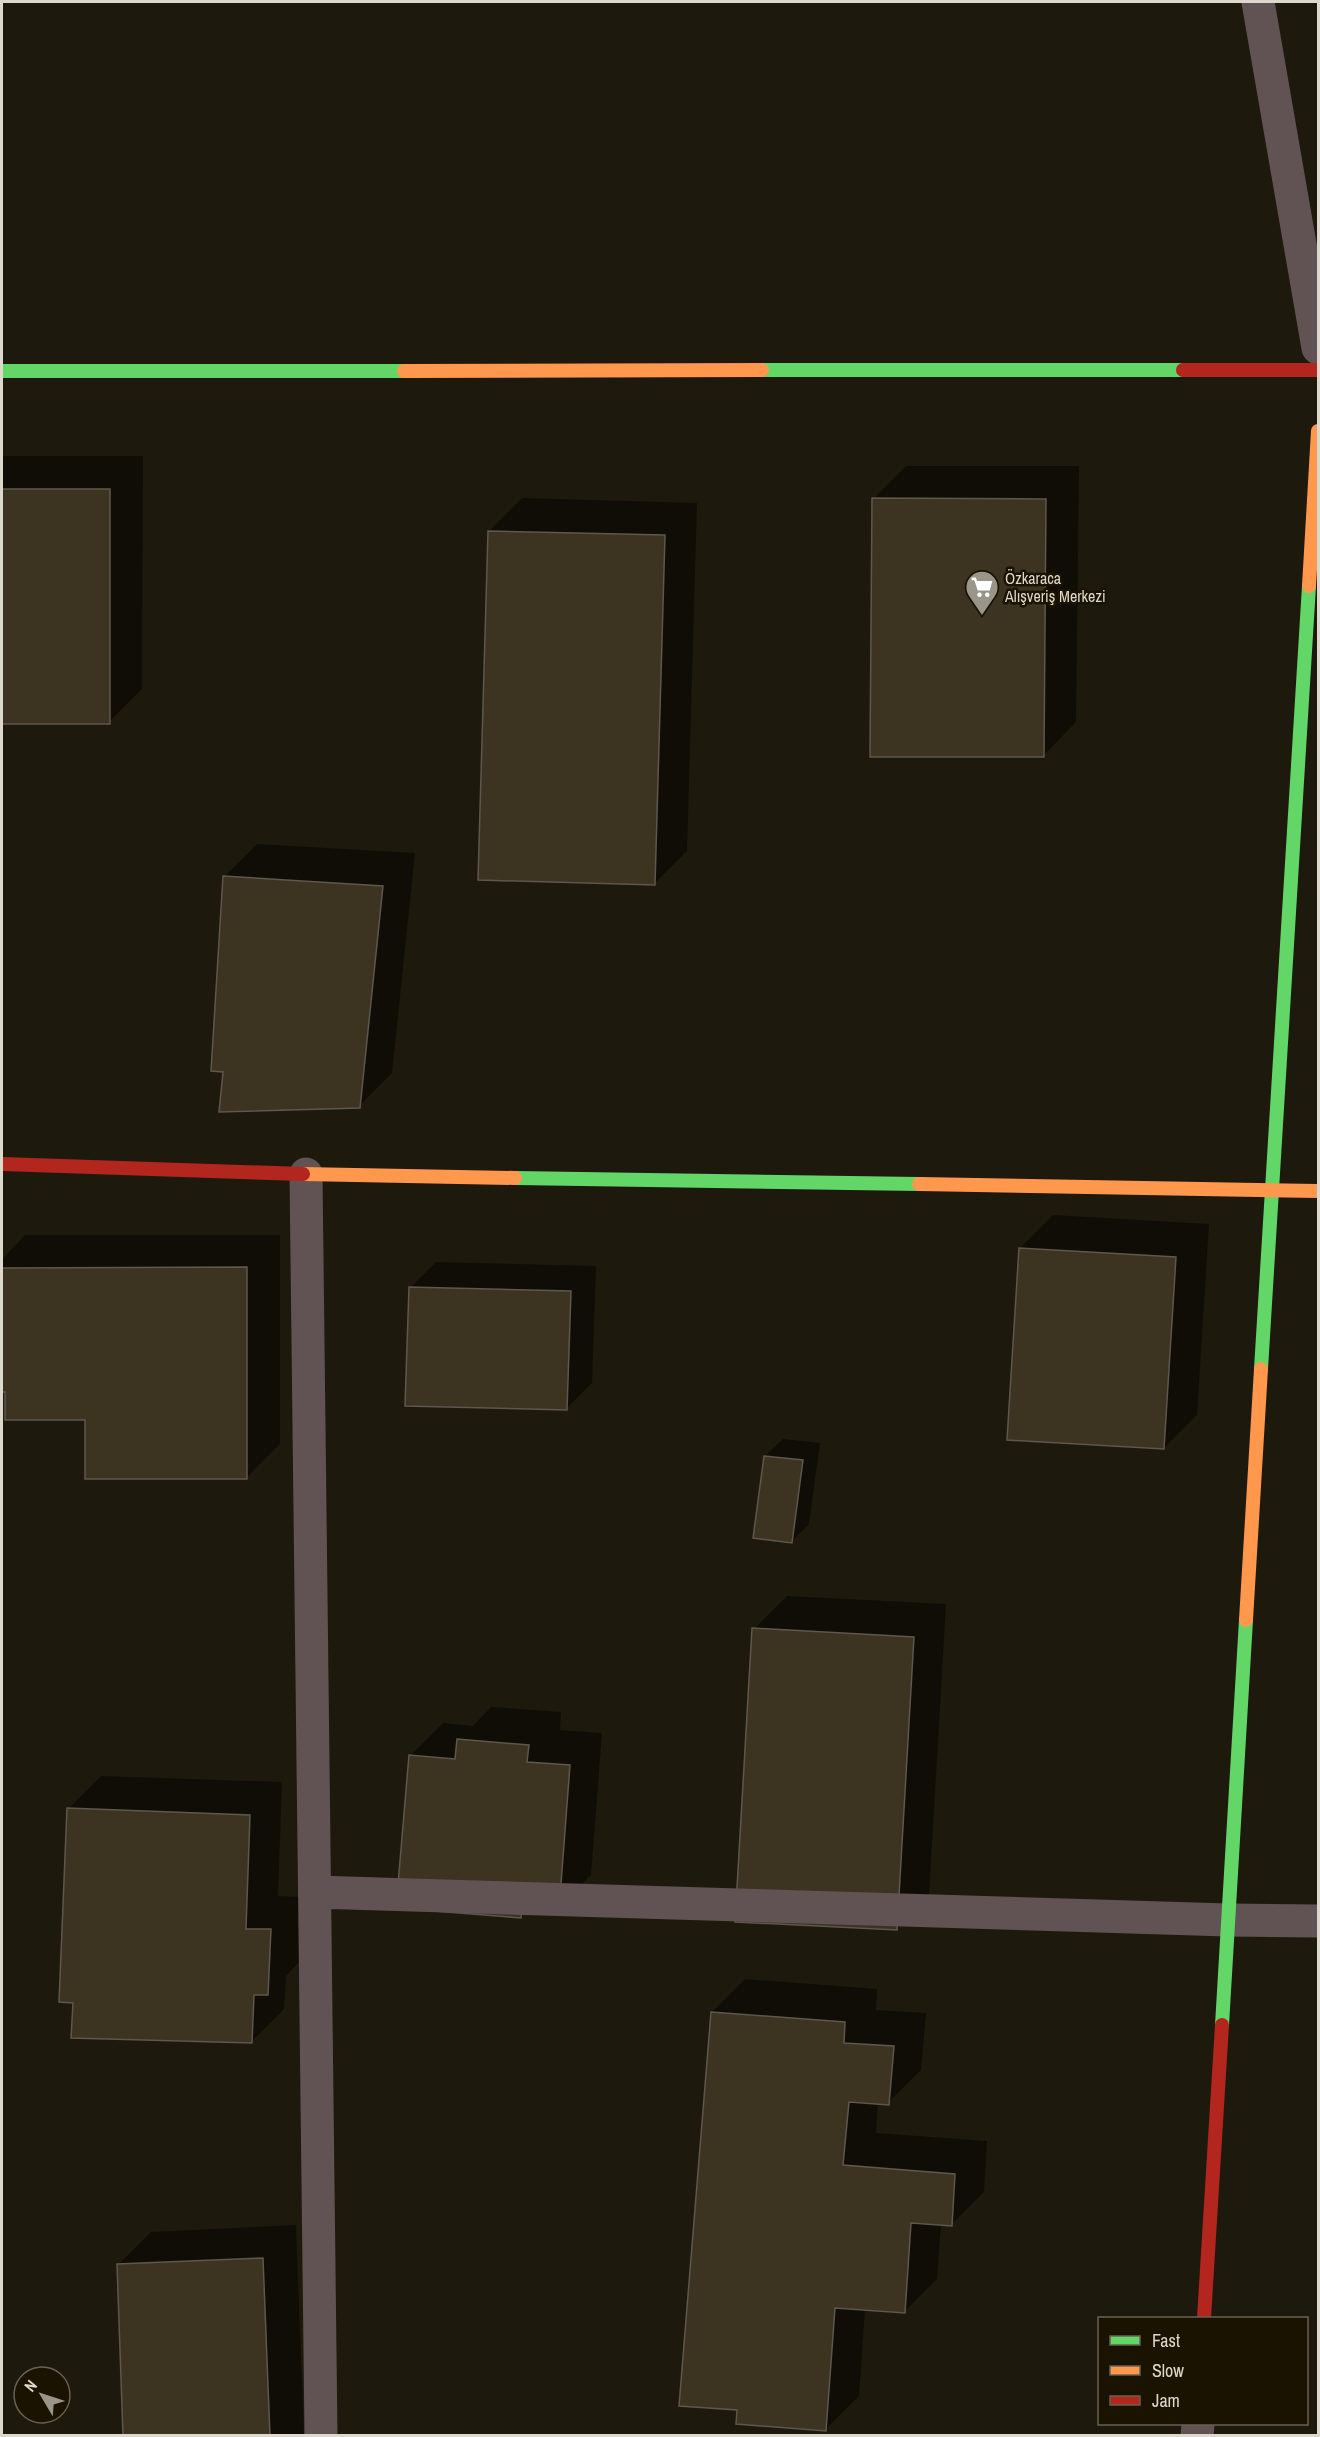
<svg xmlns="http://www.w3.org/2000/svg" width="1320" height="2437" font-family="'Archivo Narrow',sans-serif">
	<rect width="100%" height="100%" fill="#1e190d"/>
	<!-- shadow -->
	<path fill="#0007" d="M2,456h141l-1,233 -33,33 -107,1z
		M906,466h173l-3,256 -32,33 -171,-256z
		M522,498l175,5 -10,348 -33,33 -165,-353z
		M257,844l158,9 -23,220 -33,33 -134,-36 -1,-193z
		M1053,1215l156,9 -12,191 -33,33 -144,-200z
		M25,1235h255v209l-33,33 -161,-59 -84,-28v-131z
		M436,1262l160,4 -4,117 -26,26 -156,-121z
		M783,1439l37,4 -11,81 -18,18 -26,-86z
		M787,1596l159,8 -17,292 -33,33 -142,-300z
		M491,1707l70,5 -1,18 42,3 -11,142 -33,33 -27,-2 -10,10 -111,-160 33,-33 30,3z
		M101,1776l181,6 -4,114 25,1 -3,64 -14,15 -2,33 -33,33 -177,-41 -6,-192z
		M745,1979l132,10 -1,21 50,3 -5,57 -33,33 -10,-1 -2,31 111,8 -3,51 -33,33 -10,-1 -4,55 -33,33 -39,-3 -6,87 -33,33 -88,-20 -26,-397z
		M296,2225l8,211h-180l-6,-171 33,-33z"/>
	<!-- building -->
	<path fill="#3c3421" stroke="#5d574e" stroke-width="1.5" d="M2,489h108v235h-108z
		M872,498l174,1 -2,258h-174z
		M488,531l177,4 -10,350 -177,-5z
		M223,876l160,10 -23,222 -141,4 4,-40 -12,-1z
		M1019,1248l157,9 -12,192 -157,-9z
		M247,1267v212h-162v-59h-80v-28h-3v-124z
		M409,1287l162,4 -4,119 -162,-4z
		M764,1456l39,4 -11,83 -39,-5z
		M752,1628l162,9 -17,293 -162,-8z
		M457,1739l72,6 -2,17 43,3 -11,145 -37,-3 -1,11 -125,-10 13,-153 46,4z
		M67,1808l183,7 -4,114h25l-3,66h-14l-2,48 -181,-5 2,-35 -14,-1z
		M711,2012l134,10 -1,21 50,3 -5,59 -40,-3 -6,63 112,9 -3,52 -41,-3 -6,90 -70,-5 -9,123 -90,-7 1,-14 -58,-4z
		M263,2258l7,178h-147l-6,-172z"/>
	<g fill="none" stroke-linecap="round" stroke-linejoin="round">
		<!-- street -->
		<path stroke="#615353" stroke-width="33" d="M1258,2l60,346
			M306,1174l15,1262
			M315,1892l913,28 90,1
			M1197,2436l1,-12"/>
		<!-- fast -->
		<path stroke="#63d668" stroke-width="14" d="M762,370h421
			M2,371h402
			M515,1178l404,6
			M1261,1369l48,-783
			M1222,2025l24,-405"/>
		<!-- slow -->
		<path stroke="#ff974d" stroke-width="14" d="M404,371l358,-1
			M1309,586l9,-155
			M303,1174l212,4
			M919,1184l399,7
			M1246,1620l15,-251"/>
		<!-- jam -->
		<path stroke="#b3261e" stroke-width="14" d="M1183,370h135
			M2,1164l301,10
			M1204,2318l18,-293"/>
	</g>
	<!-- icons -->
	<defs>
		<symbol id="supermarket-pin" viewBox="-11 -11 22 30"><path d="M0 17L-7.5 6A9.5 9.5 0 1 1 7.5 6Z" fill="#9a9589" stroke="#1a1301"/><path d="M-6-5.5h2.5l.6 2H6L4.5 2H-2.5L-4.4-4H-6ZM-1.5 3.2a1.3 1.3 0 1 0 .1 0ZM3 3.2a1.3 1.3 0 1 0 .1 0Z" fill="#fff"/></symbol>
	</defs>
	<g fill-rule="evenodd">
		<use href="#supermarket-pin" x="963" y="568" width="38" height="52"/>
	</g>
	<g text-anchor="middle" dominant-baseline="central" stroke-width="5" stroke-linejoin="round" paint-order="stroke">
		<!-- poi labels -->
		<g font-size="16" fill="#ddd8cc" stroke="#1a1301" text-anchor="start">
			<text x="1005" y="578">Özkaraca<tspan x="1005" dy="18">Alışveriş Merkezi</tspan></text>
		</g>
	</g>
	<!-- border -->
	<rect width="1320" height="2437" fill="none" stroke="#ddd8cc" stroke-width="6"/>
	<!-- legend -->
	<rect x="1098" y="2317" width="210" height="108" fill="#1a1301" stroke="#686252" stroke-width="1.5"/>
	<rect x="1110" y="2336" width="30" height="9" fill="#63d668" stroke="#686252" stroke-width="1.5"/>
	<text x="1152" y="2347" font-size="18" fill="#ddd8cc">Fast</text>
	<rect x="1110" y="2366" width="30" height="9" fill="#ff974d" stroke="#686252" stroke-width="1.5"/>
	<text x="1152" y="2377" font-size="18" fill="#ddd8cc">Slow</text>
	<rect x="1110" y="2396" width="30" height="9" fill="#b3261e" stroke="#686252" stroke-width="1.5"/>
	<text x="1152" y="2407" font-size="18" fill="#ddd8cc">Jam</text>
	<!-- north arrow -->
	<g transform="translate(42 2395) rotate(309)"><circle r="28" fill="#1a1301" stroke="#686252" stroke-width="1.5"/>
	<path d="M0-4.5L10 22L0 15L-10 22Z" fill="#9a9589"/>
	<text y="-9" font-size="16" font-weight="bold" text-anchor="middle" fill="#ddd8cc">N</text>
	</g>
</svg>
